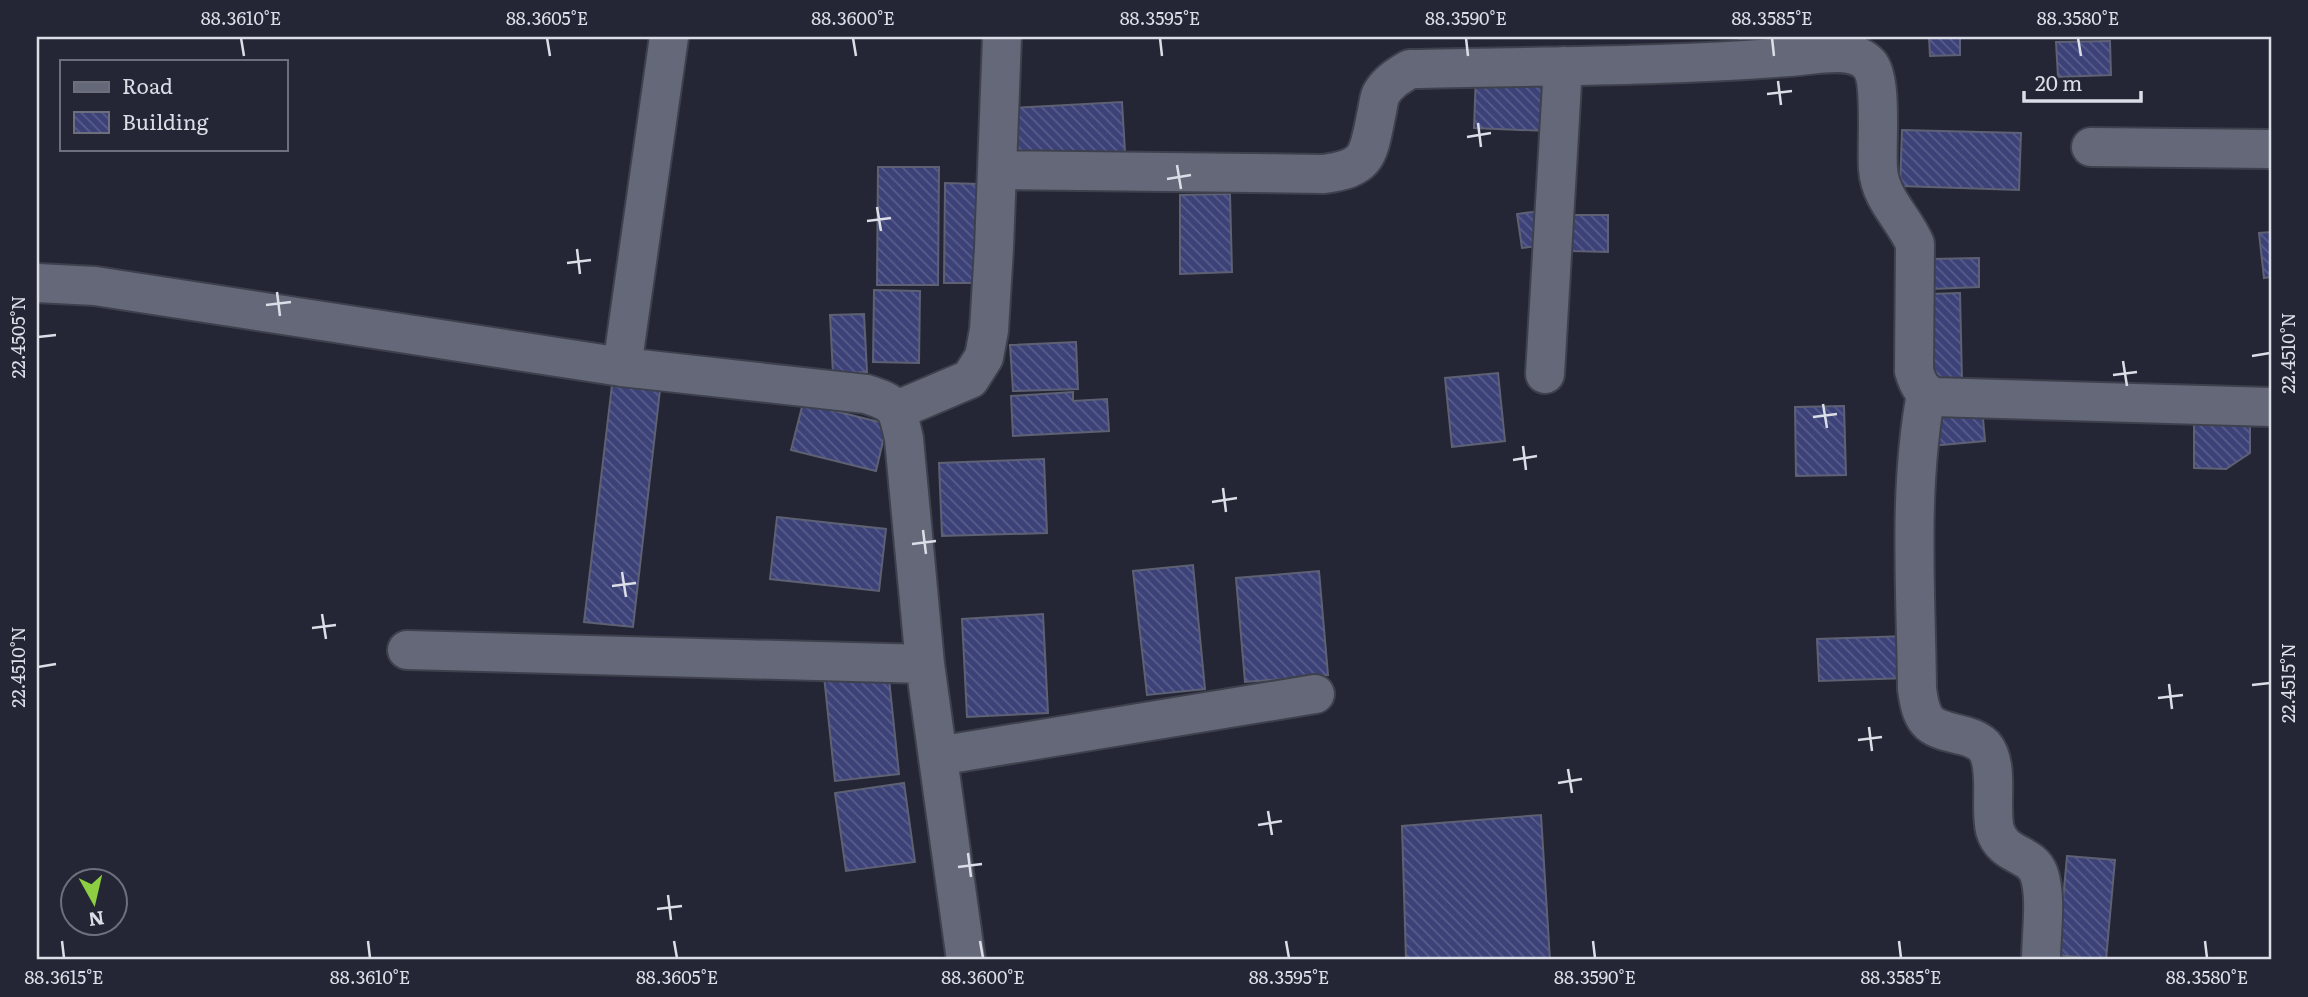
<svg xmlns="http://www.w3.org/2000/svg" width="2308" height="997" font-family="Literata,serif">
	<defs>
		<pattern id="building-back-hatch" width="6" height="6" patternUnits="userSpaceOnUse" patternTransform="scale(1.75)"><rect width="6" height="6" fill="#3c4278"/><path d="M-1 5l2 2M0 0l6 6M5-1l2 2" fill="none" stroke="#585d8b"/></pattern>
	</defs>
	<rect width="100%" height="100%" fill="#242635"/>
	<!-- building -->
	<path fill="url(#building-back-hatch)" stroke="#5e6173" stroke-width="2" d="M1740,37h60l-60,8z
		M1929,37h31v18l-30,1z
		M2110,41l1,34 -53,2 -2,-35z
		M1476,73l73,2 -2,56 -73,-3z
		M1122,102l3,50 -110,5 -3,-49z
		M1902,130l119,3 -2,57 -119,-4z
		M878,167h61l-1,118h-61z
		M945,183l37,1 -2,99h-36z
		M1230,194l2,78 -52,2v-79z
		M1541,211l5,34 -24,3 -5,-34z
		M1571,215h37v37l-37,-1z
		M2271,232v45l-7,1 -5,-45z
		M1979,258v29l-47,2 -1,-30z
		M874,290l46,1 -1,72 -46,-1z
		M1960,293l2,88 -32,1 -1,-88z
		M864,314l3,58 -34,2 -3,-59z
		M1076,342l2,47 -65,2 -3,-46z
		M1498,373l7,68 -53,6 -7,-69z
		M612,385l48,5 -27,237 -49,-5z
		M1073,392v9l34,-2 2,32 -96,5 -2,-40z
		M803,403l84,21 -11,47 -85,-21z
		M1844,406l2,69 -50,1 -1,-69z
		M1982,407l3,34 -54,5 -3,-34z
		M2194,415h56v38l-24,16 -32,-1z
		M1044,459l3,74 -105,3 -3,-73z
		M777,517l109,12 -7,62 -109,-12z
		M1193,565l12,124 -58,6 -14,-124z
		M1319,571l9,104 -83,7 -9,-104z
		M1043,614l5,99 -81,4 -5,-98z
		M1907,636l1,42 -89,3 -2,-42z
		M888,669l11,105 -64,7 -11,-105z
		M904,783l11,79 -69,9 -11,-78z
		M1541,815l9,145h-144l-4,-134z
		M2067,856l48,4 -9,100 -48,-5z"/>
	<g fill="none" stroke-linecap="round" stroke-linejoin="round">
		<defs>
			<path id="minor" d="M2091,147l180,2
				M998,170l326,4c44,-6 44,-18 52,-58 2,-7 2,-15 5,-22 7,-12 17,-18 29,-25 126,-3 252,-2 378,-12 23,-1 64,-12 81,7 14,15 7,83 9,105 2,30 26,49 37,75l-1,127c4,13 7,20 20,26l337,10
				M37,283l58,3 527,81 47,-330
				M622,367l244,27c32,10 31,14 38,45l21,225 41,296
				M1545,374l18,-308
				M1926,394c-18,96 -10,197 -9,295 5,37 13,39 48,47 7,2 13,4 19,10 16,18 5,61 11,84 8,27 36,22 44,44 8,23 2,61 2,86
				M897,410l73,-31 14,-22 5,-27 5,-82 8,-211
				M407,650l518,14
				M938,756l377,-62"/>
		</defs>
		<!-- minor casing -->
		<use href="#minor" stroke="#3e414d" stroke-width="42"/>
		<!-- minor -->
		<use href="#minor" stroke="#646879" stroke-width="38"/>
	</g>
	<!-- ticks -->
	<path fill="none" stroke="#dbdee7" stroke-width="2.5" d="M241,38l3,18M547,38l3,18M853,38l3,18M1160,38l2,18M1466,38l2,18M1772,38l2,18M2078,38l3,18M1778,81l3,24M1767,94l25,-3M1478,123l3,24M1467,137l24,-4M1177,165l4,24M1167,179l24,-4M877,207l4,24M867,221l24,-3M577,249l3,25M567,263l24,-3M277,292l3,24M266,305l25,-3M38,337l18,-2M2252,356l18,-3M2123,361l4,25M2113,375l24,-3M1823,404l4,24M1813,417l24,-3M1523,446l3,24M1513,460l24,-4M1223,488l3,24M1212,502l25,-4M923,530l3,24M912,544l24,-3M622,572l4,25M612,586l24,-3M322,614l4,25M312,628l24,-3M38,667l18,-3M2169,684l3,25M2252,685l18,-2M2158,698l25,-3M1869,727l3,24M1858,740l24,-3M1568,769l4,24M1558,783l24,-4M1268,811l4,24M1258,825l24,-4M968,853l3,24M958,867l24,-3M668,895l3,25M657,909l25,-3M62,941l2,17M368,941l2,17M674,941l3,17M980,941l3,17M1286,941l3,17M1593,941l2,17M1899,941l2,17M2205,941l2,17"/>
	<!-- border -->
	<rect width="2308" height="997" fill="none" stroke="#242635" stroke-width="77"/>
	<!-- legend -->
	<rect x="60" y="60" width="228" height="91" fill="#242635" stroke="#6d707c" stroke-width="2"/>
	<rect x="74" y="82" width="35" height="10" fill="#646879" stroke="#6d707c" stroke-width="2"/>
	<text x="122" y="94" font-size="21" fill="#dbdee7">Road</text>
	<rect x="74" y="112" width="35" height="21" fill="url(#building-back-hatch)" stroke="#6d707c" stroke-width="2"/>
	<text x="122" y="130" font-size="21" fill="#dbdee7">Building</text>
	<!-- north arrow -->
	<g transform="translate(94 902) rotate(172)"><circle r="33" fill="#242635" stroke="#6d707c" stroke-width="2"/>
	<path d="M0-5L12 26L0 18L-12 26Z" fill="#8ece43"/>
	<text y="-10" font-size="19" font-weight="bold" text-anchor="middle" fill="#dbdee7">N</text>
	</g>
	<!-- scale -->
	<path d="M2024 91v10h117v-10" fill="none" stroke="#dbdee7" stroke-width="3.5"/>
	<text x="2035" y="91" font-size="21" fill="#dbdee7" stroke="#242635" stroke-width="5" paint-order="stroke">20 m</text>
	<rect x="38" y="38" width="2232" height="920" fill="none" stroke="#dbdee7" stroke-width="2.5"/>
	<g font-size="18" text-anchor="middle" fill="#dbdee7">
		<text x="241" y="25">88.3610°E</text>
		<text x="547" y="25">88.3605°E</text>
		<text x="853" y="25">88.3600°E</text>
		<text x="1160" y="25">88.3595°E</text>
		<text x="1466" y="25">88.3590°E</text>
		<text x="1772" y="25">88.3585°E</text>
		<text x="2078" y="25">88.3580°E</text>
		<text transform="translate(19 337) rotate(-90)" y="6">22.4505°N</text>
		<text transform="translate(2289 353) rotate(-90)" y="6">22.4510°N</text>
		<text transform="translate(19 667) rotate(-90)" y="6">22.4510°N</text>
		<text transform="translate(2289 683) rotate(-90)" y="6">22.4515°N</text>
		<text x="64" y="984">88.3615°E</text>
		<text x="370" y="984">88.3610°E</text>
		<text x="677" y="984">88.3605°E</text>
		<text x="983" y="984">88.3600°E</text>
		<text x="1289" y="984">88.3595°E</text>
		<text x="1595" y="984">88.3590°E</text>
		<text x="1901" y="984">88.3585°E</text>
		<text x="2207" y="984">88.3580°E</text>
	</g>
</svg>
